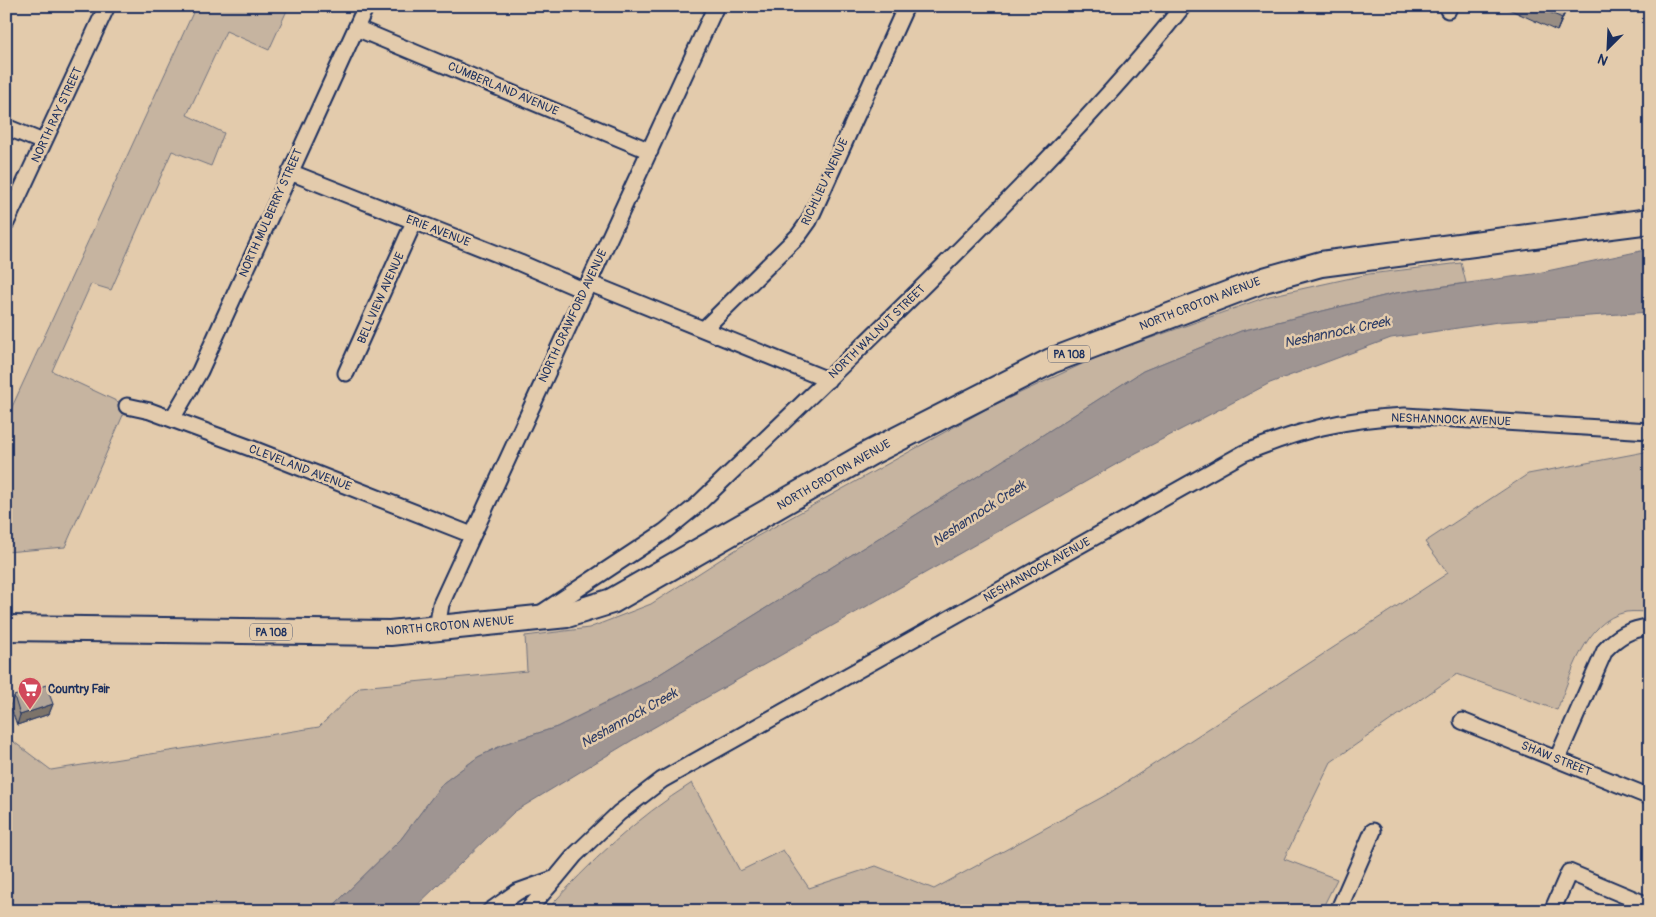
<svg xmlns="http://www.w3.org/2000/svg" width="1656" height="917" font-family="Pangolin,sans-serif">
	<rect width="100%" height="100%" fill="#e3cbac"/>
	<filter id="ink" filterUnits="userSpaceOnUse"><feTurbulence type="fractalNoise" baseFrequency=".02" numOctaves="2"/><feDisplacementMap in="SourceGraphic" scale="10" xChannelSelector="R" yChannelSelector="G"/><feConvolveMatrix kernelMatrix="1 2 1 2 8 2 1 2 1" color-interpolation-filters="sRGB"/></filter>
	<g filter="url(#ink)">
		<!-- green -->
		<path fill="#c6b4a0" stroke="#70727f" d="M196,6h93l-20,44 -43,-19 -39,84 37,18 -13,33 -39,-15 -61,139 -20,-6 -39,87 75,35 -62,141 -59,5v-132z
			M1461,263l5,20 -70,10 -155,38 -98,40 -171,109 -325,202 -90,45 -50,16 -29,14 -35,26 -42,56 -73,72h-322v-175l45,34 268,-43 41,-40 167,-16 -2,-35 64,-8 62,-24 103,-66 236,-131 105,-49 174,-62 100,-22z
			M1650,451v161c-8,0 -16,-1 -24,0 -42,9 -55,64 -69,98l-100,-36 -126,88 -47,97 53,20 -16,32h-775c44,-49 90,-93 146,-128l48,88 43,-21 26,38 67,-22 58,23 174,-95 340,-221 -23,-31 103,-68z"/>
		<!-- water -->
		<path fill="#9f9592" stroke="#6a6c7d" d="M1650,249v63l-152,10 -107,16 -121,45 -134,70 -492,280 -130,79 -103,99h-83l73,-72 42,-56 35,-26 29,-14 50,-16 90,-45 325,-202 171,-109 98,-40 155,-38 137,-19z"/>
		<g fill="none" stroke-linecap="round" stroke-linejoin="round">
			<defs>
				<path id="minor" d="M1448,10l1,-4
					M356,28l294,123
					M6,127l37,15
					M290,172l230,91 65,28
					M6,223l101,-217
					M589,283l239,97
					M704,329l95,-94 10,-14 97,-215
					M346,373l68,-151
					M127,406l23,5 103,38 219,86
					M172,419l28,-48 166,-365
					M540,614l124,-82 32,-26c107,-103 215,-205 318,-312 59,-60 116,-121 169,-188
					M441,628l-2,-12 2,-12 275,-598
					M1462,721l188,76
					M1557,759l48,-109c13,-14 25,-21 45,-23
					M490,911l27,-19 39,-14 19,-23 44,-42 43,-33 582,-327c56,-23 99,-34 161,-37l245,15
					M527,911l29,-33
					M1338,911l35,-80
					M1552,911l17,-39 81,34"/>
				<path id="primary" d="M6,628l384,5 177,-18 45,-14 258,-148 181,-92 213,-81 57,-16 329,-43"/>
			</defs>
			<!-- minor casing -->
			<use href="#minor" stroke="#1b2f5e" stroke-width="19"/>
			<!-- primary casing -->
			<use href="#primary" stroke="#1b2f5e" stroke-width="28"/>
			<!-- minor -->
			<use href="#minor" stroke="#e3cbac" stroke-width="15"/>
			<!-- primary -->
			<use href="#primary" stroke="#e3cbac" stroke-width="24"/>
		</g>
		<!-- wall -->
		<path fill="#988d83" stroke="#1b2f5e" d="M1502,6h66l-11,25z
			M14,696l39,8 -4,10 -32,11 -7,-19z"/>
		<!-- shaded-wall -->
		<path fill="#7c736a" stroke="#1b2f5e" d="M1567,6h1l-11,25 5,-13z
			M53,704l-4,10 -32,11 3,-10z"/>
		<!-- building -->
		<path fill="#b1a498" stroke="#1b2f5e" d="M1536,6h31l-5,12z
			M6,651h1v36h-1z
			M46,685l7,19 -33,11 -6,-19z"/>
	</g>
	<!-- icons -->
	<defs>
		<symbol id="supermarket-pin" viewBox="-11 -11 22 30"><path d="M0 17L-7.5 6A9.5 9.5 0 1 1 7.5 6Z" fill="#d1495b" stroke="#e3cbac"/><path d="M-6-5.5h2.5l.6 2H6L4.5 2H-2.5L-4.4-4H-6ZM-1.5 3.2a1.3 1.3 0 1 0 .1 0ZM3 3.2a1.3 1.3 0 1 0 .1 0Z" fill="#fff"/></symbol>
	</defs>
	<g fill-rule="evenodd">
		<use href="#supermarket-pin" x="16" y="675" width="28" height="38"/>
	</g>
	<g text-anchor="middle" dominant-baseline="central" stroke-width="5" stroke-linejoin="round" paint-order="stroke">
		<!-- shield labels -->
		<g fill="#e3cbac" stroke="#575e75" stroke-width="1">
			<rect x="1048" y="345.5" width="42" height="17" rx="4"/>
			<rect x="250" y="623.5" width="42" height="17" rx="4"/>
		</g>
		<g font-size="11" font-weight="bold" fill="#1b2f5e">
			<text x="1069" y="354">PA 108</text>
			<text x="271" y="632">PA 108</text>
		</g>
		<!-- street labels -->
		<g font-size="12" fill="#1b2f5e" stroke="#e3cbac">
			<text transform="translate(503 89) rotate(23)">CUMBERLAND AVENUE</text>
			<text transform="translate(57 115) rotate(-65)">NORTH RAY STREET</text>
			<text transform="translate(825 182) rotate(-65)">RICHLIEU AVENUE</text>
			<text transform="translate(271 213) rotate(-66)">NORTH MULBERRY STREET</text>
			<text transform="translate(438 231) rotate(21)">ERIE AVENUE</text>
			<text transform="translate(381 298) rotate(-66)">BELLVIEW AVENUE</text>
			<text transform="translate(1200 304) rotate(-21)">NORTH CROTON AVENUE</text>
			<text transform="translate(573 316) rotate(-65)">NORTH CRAWFORD AVENUE</text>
			<text transform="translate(877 332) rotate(-44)">NORTH WALNUT STREET</text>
			<text transform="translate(1451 420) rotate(2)">NESHANNOCK AVENUE</text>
			<text transform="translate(300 468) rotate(21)">CLEVELAND AVENUE</text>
			<text transform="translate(834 475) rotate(-30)">NORTH CROTON AVENUE</text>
			<text transform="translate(1037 570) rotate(-29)">NESHANNOCK AVENUE</text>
			<text transform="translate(450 626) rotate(-5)">NORTH CROTON AVENUE</text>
			<text transform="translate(1556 759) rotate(22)">SHAW STREET</text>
		</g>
		<!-- poi labels -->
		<g font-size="12" font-weight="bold" fill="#1b2f5e" stroke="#e3cbac" text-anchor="start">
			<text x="48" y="689">Country Fair</text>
		</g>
		<!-- water labels -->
		<g font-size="14" font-style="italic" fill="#2f3e66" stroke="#e3cbac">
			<text transform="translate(1337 332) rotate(-12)">Neshannock Creek</text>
			<text transform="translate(979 513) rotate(-33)">Neshannock Creek</text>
			<text transform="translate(629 718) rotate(-29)">Neshannock Creek</text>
		</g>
	</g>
	<!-- margin -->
	<rect width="1656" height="917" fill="none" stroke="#e3cbac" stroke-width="25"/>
	<rect x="12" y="12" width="1631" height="892" fill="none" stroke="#1b2f5e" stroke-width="2" filter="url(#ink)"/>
	<!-- north arrow -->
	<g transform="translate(1608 48) rotate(204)" stroke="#e3cbac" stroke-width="4" paint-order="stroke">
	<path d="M0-4L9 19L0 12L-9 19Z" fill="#1b2f5e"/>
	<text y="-8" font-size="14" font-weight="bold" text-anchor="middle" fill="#1b2f5e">N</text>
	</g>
</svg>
